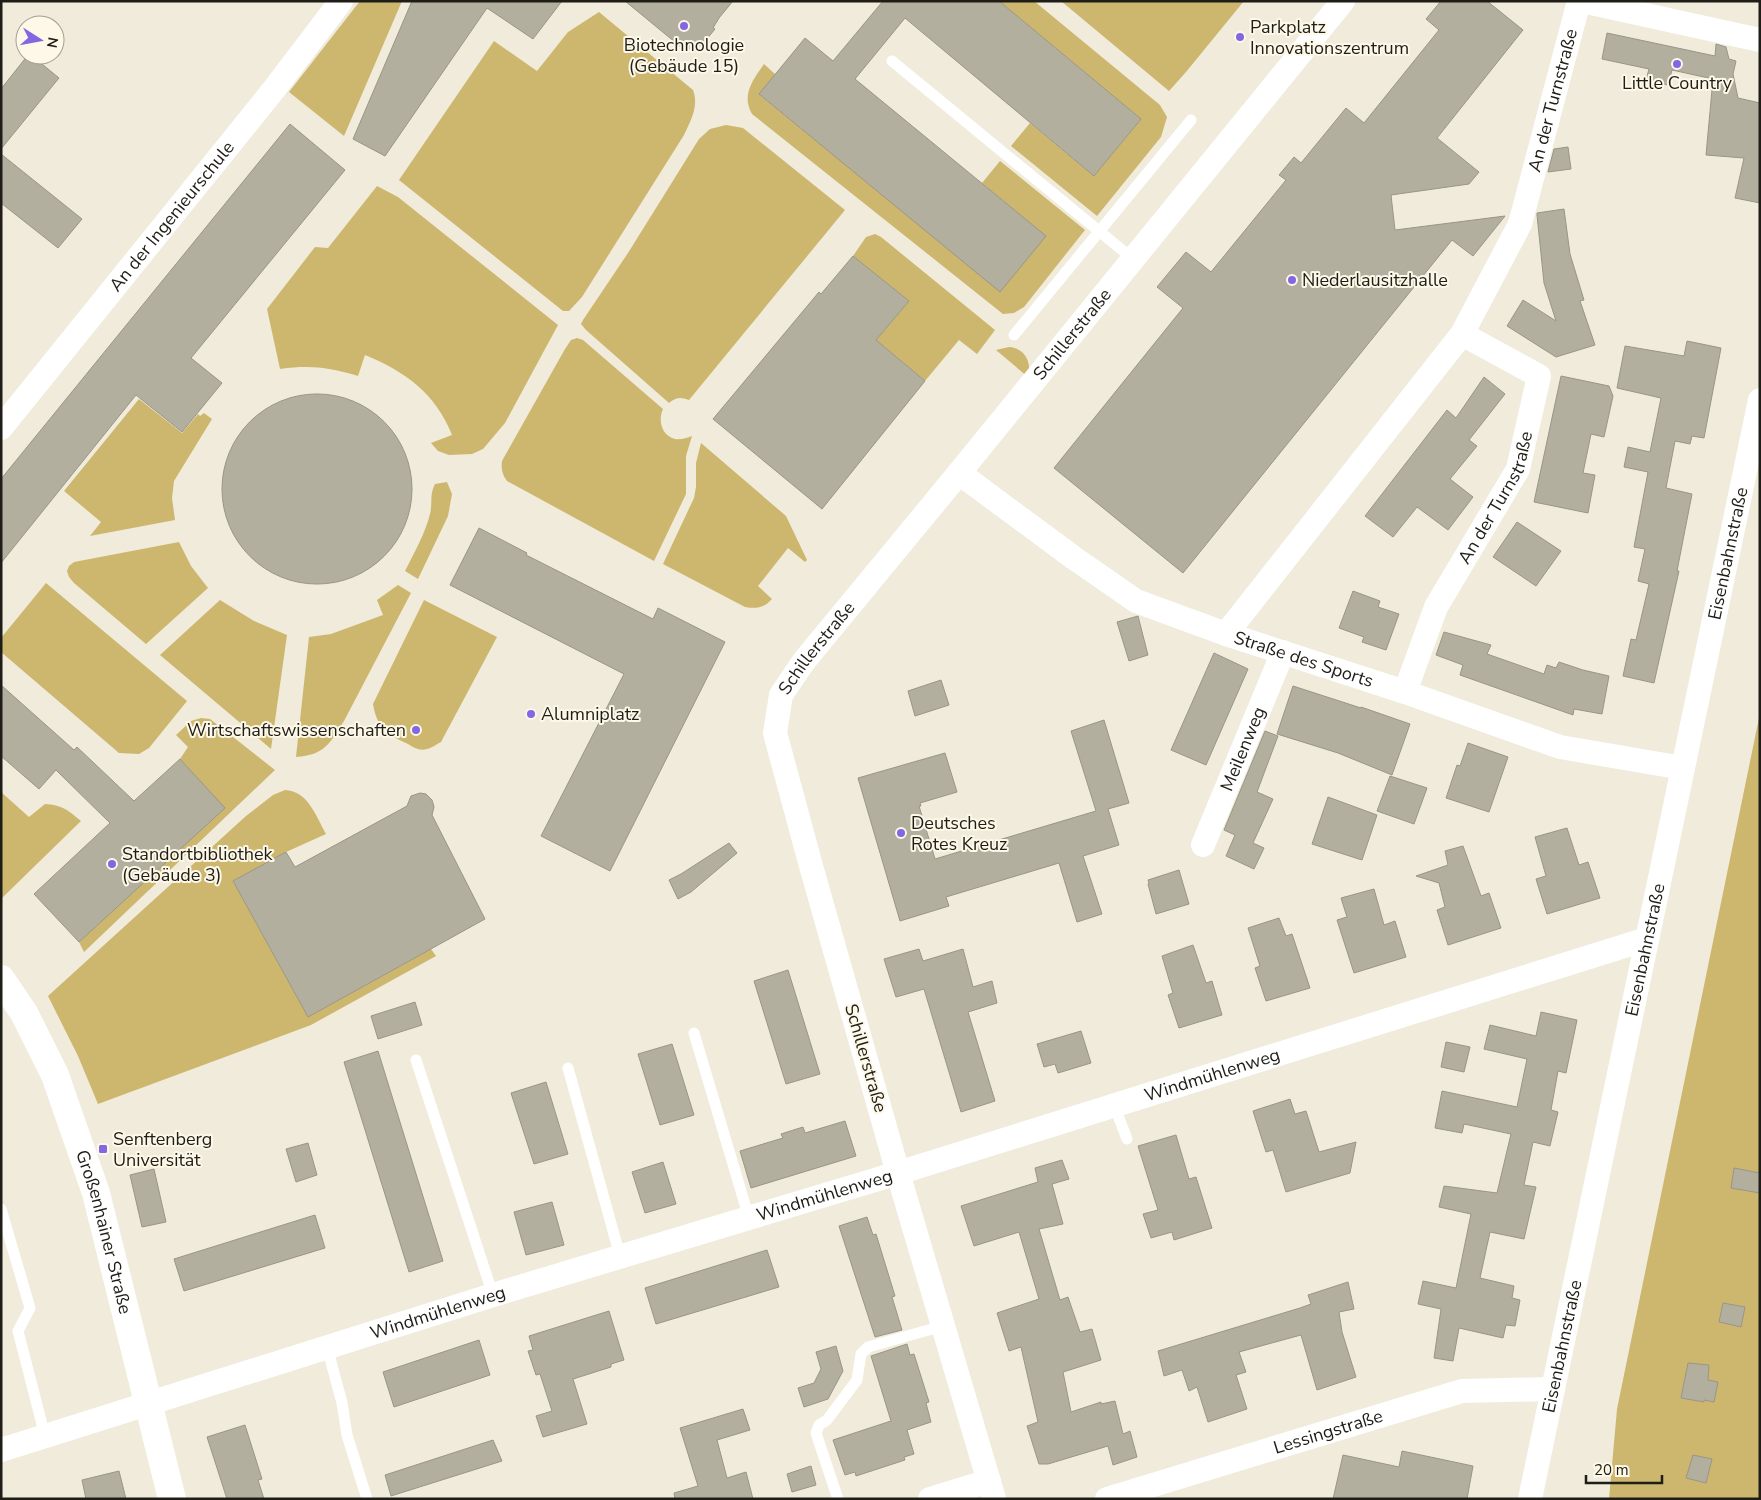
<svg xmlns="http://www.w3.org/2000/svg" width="1761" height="1500" font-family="'Nunito Sans',sans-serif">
	<rect width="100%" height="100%" fill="#f0ebda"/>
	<!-- green -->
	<path fill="#cdb76e" d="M360,1h42l-58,135 -55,-44z
		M999,1h35l126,104 7,12 -6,20 -64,79 -86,-70 19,-23 64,53 47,-57z
		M1061,1h183l-58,71 -17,19z
		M599,12l94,78c6,16 -2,30 -9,45l-102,162 -13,14h-6l-164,-131 95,-139 43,30 31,-39z
		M764,64l12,11 -16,20 240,196 45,-55 -63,-53 18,-22 85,69 -61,77 -10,6 -11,1 -251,-200c-11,-19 1,-34 12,-50z
		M726,125l17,3 102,82 -156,190c-8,-3 -13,-3 -20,3l-83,-73 -5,-6 2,-4 45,-67 71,-114 11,-10z
		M377,186l21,11 160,128 -53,98 -22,26 -11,5 -23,1 -11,-4 -7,-8 21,-8c-17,-42 -46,-63 -87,-80l-7,21c-30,-9 -48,-11 -78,-7l-13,-60 48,-62 13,1z
		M875,234l6,3 114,93 -18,24 -18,-14 -34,41 -49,-41 33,-39 -56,-45 13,-19z
		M577,338l6,2 80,69c-5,11 -2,26 12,30 5,1 12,-1 17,-3l-6,20v38l-32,67 -147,-80c-5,-7 -6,-12 -5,-20l63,-112 6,-9z
		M1009,347c16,1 23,15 19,30l-32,-27z
		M139,399l43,34 16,-19 2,2 4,-3 8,6 -38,62 -2,17 3,22 -85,16 11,-14 -37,-31z
		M701,443l85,73 21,44 -2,2 -17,-14 -30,38 14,13c-8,9 -15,10 -27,8l-82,-43 31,-66 2,-11v-24z
		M447,482l5,12 -4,22 -30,63 -13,-8c9,-18 20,-37 25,-57 3,-12 -1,-18 5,-30z
		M179,542l12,24 17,22 -62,56 -72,-61 -5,-6 -2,-6 2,-5 5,-4z
		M46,583l141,118 -38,47 -10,6 -20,-1 -118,-101v-14z
		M398,585l13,8 -67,128c-14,22 -19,34 -48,36l13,-120 22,-3 52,-19 -6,-15z
		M220,600l34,21 33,14 -16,114 -111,-94z
		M424,600l73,37 -56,105c-4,2 -9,6 -14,7 -7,2 -13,-1 -19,-5 -21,-10 -31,-16 -35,-40z
		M1760,713v786h-151l8,-90z
		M201,718l9,1 65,51 -191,182 -5,-10 145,-134 -44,-49 8,-12 -12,-12 15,-14z
		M285,790c23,1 31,26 41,44l-40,18 -53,29 75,136 123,-68 5,7 -125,69 -213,79 -20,-48 -30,-60 198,-180 27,-21z
		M1,792l28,25 16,-13c17,1 23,6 36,17l-80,78z"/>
	<!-- building -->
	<path fill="#b3af9f" stroke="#9a9586" d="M412,1h150l-29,38 -46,-31 -102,148 -32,-17z
		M625,1h108l-14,17 -6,10 2,1 -14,17 -3,-2 -4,4 -3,-2 -4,6z
		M883,1h116l142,118 -47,57 -189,-158 -50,61 191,157 -46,56 -241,-198 46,-56 28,23z
		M1441,1h46l36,29 -86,108 42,34 -10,12 -78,11 4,35 110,-14 -32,40 -21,-16 -269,333 -129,-105 129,-160 -26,-21 29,-35 25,20 75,-92 -7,-5 15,-18 7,6 45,-55 18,15 75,-93 -13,-11z
		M1607,33l108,23 1,-12 10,3 3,12 7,2 -3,13 5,24 22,5v100l-25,-5 9,-40 -38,-3 7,-76 -41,-9 -4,15 -22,-5 3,-11 -47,-10z
		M28,55h3l28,23 -58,71v-60z
		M290,124l55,46 -154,188 31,25 -40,49 -46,-37 -135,168v-84z
		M1568,147l3,22 -23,3 6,-23z
		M1,154l81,65 -24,29 -57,-45z
		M1564,209l6,45 14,46 -4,1 15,44 -39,12 -49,-31 16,-26 33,21 -12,-38 -7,-68v-2z
		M853,256l56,45 -33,39 49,41 -103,128 -109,-90 106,-127 2,2z
		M1687,341l34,7 -17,90 -12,-2 -2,8 -15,-3 -9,47 26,6 -15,77h2l-25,112 -31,-7 8,-37 5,1 13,-56 -11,-3 7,-32 -11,-2 14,-75 -24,-5 4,-20 22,5 11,-54 -44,-10 8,-42 59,10z
		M1561,376l48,10 4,10 -9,41 -13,-3 -8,39 12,2 -7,38 -54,-11z
		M1484,377l21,17 -36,46 8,6 -27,33 23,18 -25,33 -31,-23 -24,30 -28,-21 82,-106 9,8z
		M222 489a95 95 0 1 1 190 0a95 95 0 1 1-190 0Z
		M1517,522l44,29 -25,35 -43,-29z
		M479,528l48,25 -1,2 127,64 5,-11 67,34 -115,229 -69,-35 83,-162 -174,-89z
		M1353,591l27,10 -2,6 21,7 -13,36 -24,-8 2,-5 -25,-9z
		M1138,616l10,39 -19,6 -12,-39z
		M1444,632l47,13 -4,9 57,20 3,-9 9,3 3,-6 24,8 26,6 -7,38 -28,-5 -1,6 -113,-40 3,-10 -27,-10z
		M1214,653l34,16 -42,96 -35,-15z
		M941,680l8,25 -34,11 -7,-25z
		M1,685l73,65 3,-3 57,54 46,-42 45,49 -146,134 -45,-48 76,-71 -54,-53 -17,19 -38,-33z
		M1293,686l68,22v-1l49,17 -18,51 -54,-22 -61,-19z
		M1104,720l25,83 -21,6 11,36 -36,11 19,58 -25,8 -18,-59 -113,34 3,9 -49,15 -42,-143 87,-25 12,39 -37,11 1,3h-2l16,53 161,-48 -25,-80z
		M1265,731l13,5 -21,56 16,7 -20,44 11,5 -10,21 -28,-13 9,-21 -11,-5z
		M1468,743l40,14 -19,55 -43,-14 11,-33 3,1z
		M1390,776l37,12 -13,36 -37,-13z
		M420,793l6,1 6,6 2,7 -2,8 53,104 -177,98 -75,-136 53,-29 9,15 112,-61 4,-10z
		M1328,797l49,18 -15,45 -50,-16z
		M1567,828l12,37 9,-3 12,36 -53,16 -11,-35 10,-3 -11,-39z
		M729,843l8,10 -46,39 -13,7 -9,-19 12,-6z
		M1463,846l18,50 8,-3 12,35 -53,17 -11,-35 8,-3 -6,-24 -23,-7 32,-11 -3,-14z
		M1179,870l10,34 -33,10 -8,-30 1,-1 -1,-3z
		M1374,889l10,36 11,-4 11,36 -52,16 -17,-53 10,-3 -6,-19z
		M1279,918l7,18 6,-2 18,54 -44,13 -11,-33 5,-2 -12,-38z
		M1193,945l13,38 6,-2 10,34 -43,13 -11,-33 5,-2 -11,-37z
		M919,949l4,12 40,-12 10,38 19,-6 5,22 -29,9 27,89 -34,11 -37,-123 -28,8 -12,-38z
		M788,970l32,104 -34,10 -32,-103z
		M415,1002l7,23 -44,14 -7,-23z
		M1541,1012l36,8 -11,53 -8,-2 -7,39 7,2 -8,34 -17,-4 -9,43 12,2 -12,52 -34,-7 -10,46 34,8 -2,12 8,2 -5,26 -9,-1 -3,13 -44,-10 -6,33 -19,-3 7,-49 -23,-5 5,-23 33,7 15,-74 -32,-7 5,-21 53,7 14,-59 -47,-10 -2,9 -27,-5 7,-37 75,16 10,-48 -43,-10 6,-24 46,11z
		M1081,1031l10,32 -33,10 -3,-9 -11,3 -7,-23z
		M1446,1042l24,5 -6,25 -23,-5z
		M672,1044l22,71 -34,10 -22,-71z
		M378,1051l65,210 -34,11 -65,-210z
		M546,1082l22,72 -34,10 -23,-71z
		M1290,1099l5,15 11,-3 13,41 37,-10 -6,31 -64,19 -13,-42 -7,2 -13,-41z
		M845,1121l11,35 -105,32 -11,-37 43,-13 -2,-4 22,-7 2,6z
		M1176,1135l13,44 7,-2 16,51 -38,12 -2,-8 -21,6 -8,-24 15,-4 -20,-64z
		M308,1143l9,32 -21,7 -10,-33z
		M1062,1160l7,19 -17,5 11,40 -24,5 21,71 8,-3 12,35 12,-3 9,31 -38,12 8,40 30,-10v2l14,-3 8,33 7,-3 7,26 -24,8 -5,-19 -60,18h-9l-12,-38 11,-4 -17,-75 -12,4 -12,-38 42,-14 -20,-67 -45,14 -13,-40 77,-24 -3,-14z
		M663,1162l13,42 -31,9 -13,-41z
		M1734,1168l26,5v20l-29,-5z
		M154,1169l12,53 -24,5 -12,-52z
		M552,1202l12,43 -38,10 -12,-43z
		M315,1215l10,33 -141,43 -10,-32z
		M867,1217l6,18 3,-1 19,62 -3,1 10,33 -27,7 -36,-111z
		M767,1250l12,37 -123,37 -11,-36z
		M1348,1282l6,27 -15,3 3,20 14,45 -39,13 -16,-55 -62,17 7,20 -10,3 11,34 -39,13 -11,-35 -8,4 -7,-21 -18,6 -6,-25 142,-43 11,-4 -3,-9z
		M1723,1303l22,4 -4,20 -22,-5z
		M609,1311l15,49 -13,4v3l-38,12 14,45 -44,13 -7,-21 16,-5 -12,-37 -4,1 -8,-24 5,-1 -4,-14z
		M479,1340l11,35 -96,32 -11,-35z
		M907,1344l3,11 4,-1 15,48 -3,1 5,19 -24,8 7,24 -10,3 1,3 -49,16 -1,-4 -10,3 -12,-35 58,-19 -20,-65z
		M836,1346l7,25 -15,28 -24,8 -6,-19 16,-5 7,-14 -5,-17z
		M1688,1363l21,2 -1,15 10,2 -4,20 -10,-2v2l-23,-4z
		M743,1409l7,21 -33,10 10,38 19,-6 7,27h-78l-1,-6 24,-7 -18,-58z
		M245,1425l17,54 -4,1 6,19h-37l-20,-62z
		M493,1440l9,21 -111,35 -6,-21z
		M1402,1451l71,15 -6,33h-134l10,-44 56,12z
		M1693,1455l19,4 -6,24 -20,-5z
		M811,1466l5,19 -24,7 -5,-18z
		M119,1471l7,28h-40l-4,-19z"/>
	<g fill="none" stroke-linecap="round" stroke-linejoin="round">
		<!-- lane -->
		<path stroke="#fff" stroke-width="11" d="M892,61l241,198
			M1014,335l177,-215
			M694,1033l55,185
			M416,1060l77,235
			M568,1068l52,188
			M1114,1105l13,34
			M1,1209l29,99 -12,23 27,105
			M327,1347l15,56 5,32 20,64
			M838,1499l-22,-66 3,-8 8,-5 30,-40 4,-26 7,-7 75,-21"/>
		<!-- street -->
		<g stroke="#fff" stroke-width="24">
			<path d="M1582,1l178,39"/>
			<path id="s1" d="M1,428l274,-340 66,-87"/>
			<path id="s2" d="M959,473l115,85 62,43 90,33 179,58 155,55 123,21"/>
			<path id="s3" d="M1226,634l236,-300 58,-110 59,-223"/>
			<path id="s4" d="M1405,692l31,-85 82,-138 21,-93 -77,-42"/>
			<path id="s5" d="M1203,845l80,-193"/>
			<path id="s6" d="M1,1450l492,-155 405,-122 749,-234"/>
			<path d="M930,1499l59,-18"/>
			<path id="s7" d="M994,1499l-96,-326 -87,-307 -36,-133 6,-38 23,-34 155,-188 384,-472"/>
			<path id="s8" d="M1107,1499l355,-108 91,-2"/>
			<path id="s9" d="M1530,1499l230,-1099"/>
		</g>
		<!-- secondary -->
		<path stroke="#fff" stroke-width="28" id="s10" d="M1,979l23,34 31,62 41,118 76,306"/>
	</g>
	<!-- markers -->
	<g fill="#8266e2" stroke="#fdf8e7" stroke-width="2">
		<circle cx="684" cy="26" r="5"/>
		<circle cx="1240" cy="37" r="5"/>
		<circle cx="1677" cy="64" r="5"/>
		<circle cx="1292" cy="280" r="5"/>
		<circle cx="531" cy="714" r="5"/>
		<circle cx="416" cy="730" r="5"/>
		<circle cx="901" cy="833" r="5"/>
		<circle cx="112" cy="864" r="5"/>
		<rect x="98" y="1144" width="10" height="10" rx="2.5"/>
	</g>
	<g text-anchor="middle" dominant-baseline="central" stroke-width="4" stroke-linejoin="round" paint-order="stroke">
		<!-- poi labels -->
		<g font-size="18" fill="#1e1d17" stroke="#fdf8e7" text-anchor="start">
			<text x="1250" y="27">Parkplatz<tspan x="1250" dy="21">Innovationszentrum</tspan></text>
			<text x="684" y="45" text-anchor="middle">Biotechnologie<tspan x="684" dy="21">(Gebäude 15)</tspan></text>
			<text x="1677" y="83" text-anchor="middle">Little Country</text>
			<text x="1302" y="280">Niederlausitzhalle</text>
			<text x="541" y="714">Alumniplatz</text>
			<text x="406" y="730" text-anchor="end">Wirtschaftswissenschaften</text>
			<text x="911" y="823">Deutsches<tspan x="911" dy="21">Rotes Kreuz</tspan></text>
			<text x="122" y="854">Standortbibliothek<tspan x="122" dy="21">(Gebäude 3)</tspan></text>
			<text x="113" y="1139">Senftenberg<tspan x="113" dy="21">Universität</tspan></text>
		</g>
		<!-- street labels -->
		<g font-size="18" fill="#1e1d17" stroke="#fdf8e7">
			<text stroke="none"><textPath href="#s3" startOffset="634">An der Turnstraße</textPath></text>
			<text stroke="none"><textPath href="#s1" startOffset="272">An der Ingenieurschule</textPath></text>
			<text stroke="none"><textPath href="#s7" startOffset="1299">Schillerstraße</textPath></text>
			<text stroke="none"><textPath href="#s4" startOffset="216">An der Turnstraße</textPath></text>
			<text stroke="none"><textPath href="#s9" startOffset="966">Eisenbahnstraße</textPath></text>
			<text stroke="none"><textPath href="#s7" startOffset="894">Schillerstraße</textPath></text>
			<text stroke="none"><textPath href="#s2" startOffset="396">Straße des Sports</textPath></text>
			<text stroke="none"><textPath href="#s5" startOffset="104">Meilenweg</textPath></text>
			<text stroke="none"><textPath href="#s9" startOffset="561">Eisenbahnstraße</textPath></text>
			<text transform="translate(866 1058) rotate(74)">Schillerstraße</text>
			<text stroke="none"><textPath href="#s6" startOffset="1268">Windmühlenweg</textPath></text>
			<text stroke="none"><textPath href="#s6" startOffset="862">Windmühlenweg</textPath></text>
			<text stroke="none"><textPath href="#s10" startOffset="275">Großenhainer Straße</textPath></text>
			<text stroke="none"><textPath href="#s6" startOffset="458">Windmühlenweg</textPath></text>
			<text stroke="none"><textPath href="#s9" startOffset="156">Eisenbahnstraße</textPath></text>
			<text stroke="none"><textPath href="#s8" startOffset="231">Lessingstraße</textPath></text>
		</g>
	</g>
	<!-- border -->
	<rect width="1761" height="1500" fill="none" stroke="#1e1d17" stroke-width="5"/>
	<!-- north arrow -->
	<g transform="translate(40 40) rotate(101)"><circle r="24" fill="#fdf8e7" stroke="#a4a094"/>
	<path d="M0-4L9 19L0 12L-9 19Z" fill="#8266e2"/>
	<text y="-8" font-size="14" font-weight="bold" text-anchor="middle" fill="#1e1d17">N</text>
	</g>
	<!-- scale -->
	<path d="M1586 1475v8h76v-8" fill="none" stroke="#1e1d17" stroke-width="2.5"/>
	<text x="1594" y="1475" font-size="15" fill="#1e1d17" stroke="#fdf8e7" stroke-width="4" paint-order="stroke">20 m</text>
</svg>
